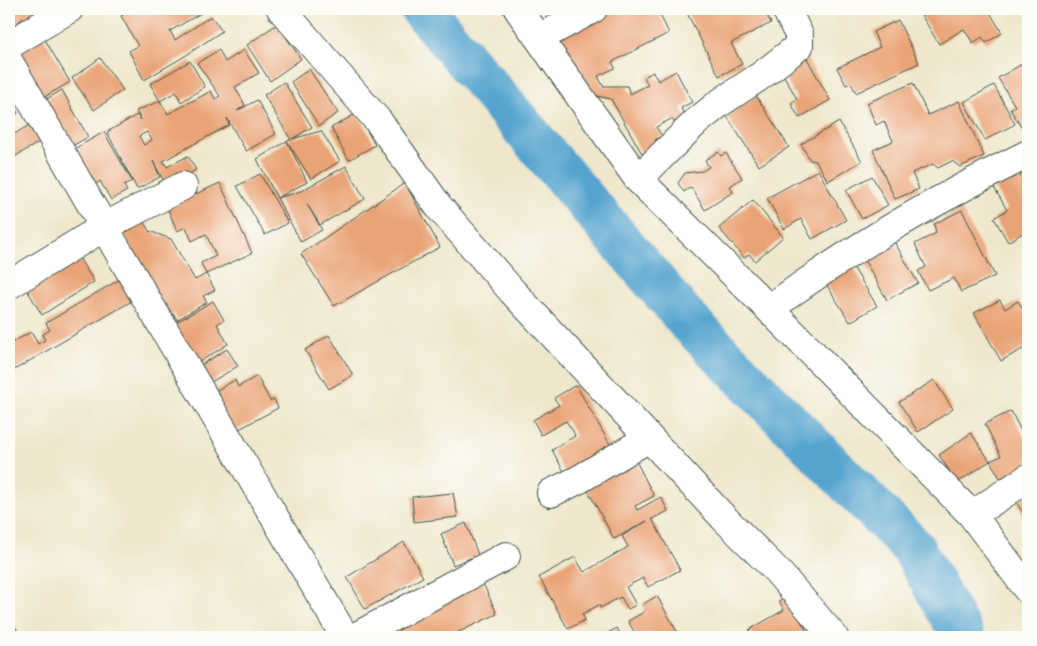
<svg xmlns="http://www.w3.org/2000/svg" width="1037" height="646" font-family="'Playpen Sans',sans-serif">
	<rect width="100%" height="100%" fill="#fdfcf7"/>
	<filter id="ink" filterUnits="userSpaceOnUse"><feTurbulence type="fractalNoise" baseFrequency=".02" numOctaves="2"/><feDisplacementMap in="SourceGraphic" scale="10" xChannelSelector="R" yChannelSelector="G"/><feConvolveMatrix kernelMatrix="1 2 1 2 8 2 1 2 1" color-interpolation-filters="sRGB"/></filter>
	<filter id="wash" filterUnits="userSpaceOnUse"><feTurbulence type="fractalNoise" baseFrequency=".0096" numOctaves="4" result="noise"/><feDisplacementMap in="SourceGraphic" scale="20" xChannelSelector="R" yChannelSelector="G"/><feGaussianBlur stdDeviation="1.12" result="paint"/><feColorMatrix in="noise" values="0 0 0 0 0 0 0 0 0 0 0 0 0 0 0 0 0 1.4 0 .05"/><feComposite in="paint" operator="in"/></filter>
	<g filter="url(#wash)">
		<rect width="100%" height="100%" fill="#efe7cc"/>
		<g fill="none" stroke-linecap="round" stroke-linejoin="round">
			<!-- river -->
			<path stroke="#55a4cf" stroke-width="44" d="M422,9l266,312 225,227 50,89"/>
		</g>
		<g id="blocks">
			<!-- building -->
			<path fill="#eaa376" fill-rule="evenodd" d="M9,9h29l-28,18z
				M133,9h75l-38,22 5,9 36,-24 11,15 -37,25 -41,24 -15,-29 9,-5 -17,-30z
				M545,9h39l-31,15z
				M599,9h58l12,24 -57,29 3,6 -17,8 5,10h24l3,8 18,-9 -4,-8 9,-5 5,9 18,-10 16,31 -11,6 7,13 -8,5 -9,-7 -15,8 6,9 -7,4 5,8 -16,9 -33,-58 -14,-3 -8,4 -39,-66z
				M690,9h74l7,14 -40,20 11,21 -23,12 -33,-65z
				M928,9h60l14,24 -16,10 -4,-6 -9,6 -9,-14 -25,15 -19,-31z
				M898,20l21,43 -63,30 -5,-10 -5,2 -9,-17 43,-21 -7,-15z
				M277,24l24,35 -31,22 -23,-36z
				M42,35l28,47 -31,18 -27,-48z
				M219,50l6,12 19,-12 15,23 -24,14 10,18 -8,6 20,-11 19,34 -30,17 -19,-33 2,7 -66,36 4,6 21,-11 8,14 -29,17 -14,-26 7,16 -23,12 -30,-57 30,-17 4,5 -5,-9 24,-10 -10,-17 40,-23 15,26 -24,15 -5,-10 -16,9 8,13 43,-23 4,8 5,-3 -23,-33zM147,132l5,8 -8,5 -5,-9z
				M804,53l26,47 -31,18 -8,-15 6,-4 -18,-32z
				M100,58l23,32 -29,20 -22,-32z
				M1022,64l6,11v59l-2,1 -16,-26 5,-3 -17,-28z
				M309,69l29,44 -19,13 -28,-44z
				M284,82l28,45 -20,12 29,-8 19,30 -29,18 -24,-38 4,-1 -27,-45z
				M913,83l15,32 31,-14 25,55 -24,11 -8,-6 -14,7 -5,-4 -21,9 7,16 -24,10 -22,-49 20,-9 -9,-20 -8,4 -9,-22z
				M994,85l21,39 -30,16 -21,-38z
				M62,90l26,47 -23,13 -25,-47z
				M756,96l33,51 -30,19 -33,-51z
				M9,98l9,15 -9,6z
				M357,113l18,32 -26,15 -18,-32z
				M839,122l23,39 -34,20 -12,-20 -6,-1 -9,-16z
				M33,123l10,17 -34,20v-23z
				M104,132l28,49 -8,5 3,5 -16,9 -11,-19 -5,4 -21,-36z
				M287,141l20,41 -30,16 -20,-39z
				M718,152l3,4 5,-3 16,25 -12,8 3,6 -28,18 -14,-23 -7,5 -6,-9 7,-10 17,-2 7,-4 -4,-7z
				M346,166l19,33 -45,26 -13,-21 15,26 -21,12 -24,-44 24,-7z
				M1017,169l11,20v41l-20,12 -14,-24 13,-8 -15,-26z
				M818,170l28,50 -34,19 -11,-20 -17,10 -17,-31z
				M260,174l28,49 -23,12 -28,-49z
				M872,176l16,29 -26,14 -16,-29z
				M220,183l32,70 -46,21 9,16 -12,6 4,6 -30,18 -3,-6 -6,3 -19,-34 -28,-55 21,-11 7,14 22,8 24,41 11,-6 -5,-11 15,-7 -10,-22 -14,7 -6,-14 -9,4 -10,-24z
				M405,183l35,64 -106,59 -33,-52z
				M753,200l30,37 -28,24 -6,-7 -5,4 -25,-30z
				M962,210l33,66 -34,16 -7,-14 -26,12 -10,-19 8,-4 -11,-23 21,-11 -2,-9z
				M892,238l26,45 -31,17 -25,-44z
				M78,256l16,26 -52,33 -16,-27z
				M850,262l27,44 -27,16 -27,-43z
				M125,276l12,22 -128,75v-29l22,-12 7,12 7,-4 -3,-5 8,-5 -4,-7z
				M1000,300l5,9 13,-8 6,10 4,-2v37l-27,15 -27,-48z
				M213,301l11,19 -7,4 11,20 -32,20 -28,-37z
				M329,335l24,40 -24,14 -24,-39z
				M227,349l11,17 -32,19 -10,-17z
				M257,376l13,25 4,-2 4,9 -48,26 -15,-43 20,-11 3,7z
				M934,380l19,29 -35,23 -19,-30z
				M576,385l36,63 -46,27 -14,-25 23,-14 -2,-5 -7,-10 -25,14 -8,-15 26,-15 -5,-7z
				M1011,411l17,34v20l-28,13 -10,-17 11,-5 -16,-32z
				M971,433l19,28 -33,22 -18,-28z
				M635,459l19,37 -19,10 2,4 24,-13 7,14 -16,8 28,51 -32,17 -5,-9 -17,9 10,18 -8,4 -7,-12 -21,11 -1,-3 -17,9 3,6 -17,9 -29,-52 36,-20 9,15 44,-25 -6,-11 25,-15 -33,18 -29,-54z
				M1028,486v36l-11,-19z
				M453,493l5,24 -44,5 -2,-25z
				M466,523l12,32 -25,10 -12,-31z
				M404,542l19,35 -58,32 -18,-32z
				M480,577l17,37 -49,23h-82z
				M657,596l23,41h-43l-9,-16 16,-9 -1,-8z
				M787,597l19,33 -7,3 2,4h-48l-4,-7 35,-20 -5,-9z
				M14,625l7,12h-12v-9z
				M617,628l5,9 7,-4 2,4h-31z"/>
		</g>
	</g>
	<g filter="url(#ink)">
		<use href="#blocks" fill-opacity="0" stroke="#3e564b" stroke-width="1"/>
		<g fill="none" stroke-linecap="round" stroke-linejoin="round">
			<defs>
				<path id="minor" d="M281,9l98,113 60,85 73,84 212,227 53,53 57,66
					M518,9l120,170 131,130 203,206 56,75
					M539,38l54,-29
					M9,45l60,-36
					M9,62l95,165 241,410
					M638,179l58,-57 25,-20 41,-27 37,-29v-11l-13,-26
					M9,285l95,-58 79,-41
					M769,309c81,-60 169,-111 259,-155
					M551,493l27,-13 71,-42
					M972,515l56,-37
					M355,637l151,-81"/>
			</defs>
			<!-- minor casing -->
			<use href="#minor" stroke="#3e564b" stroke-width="30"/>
			<!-- minor -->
			<use href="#minor" stroke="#fff" stroke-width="28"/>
		</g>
	</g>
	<!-- margin -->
	<rect width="1037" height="646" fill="none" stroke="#fdfcf7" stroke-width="30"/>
</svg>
